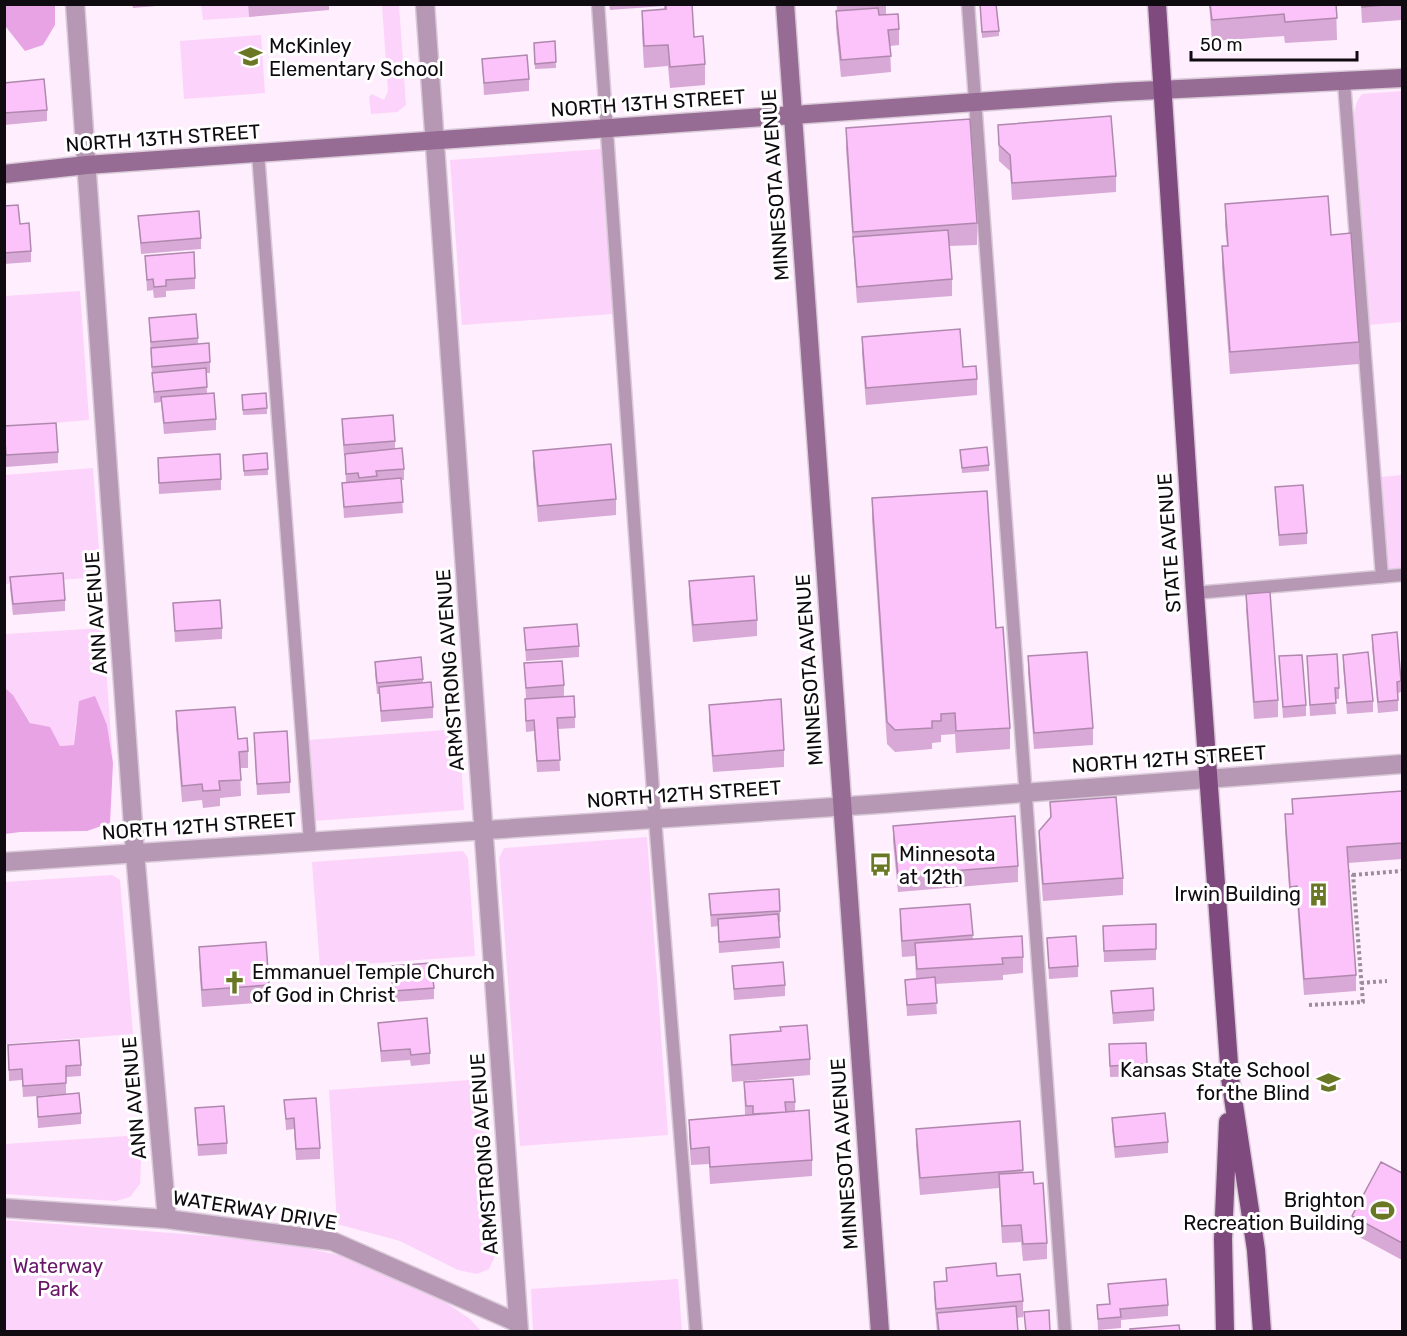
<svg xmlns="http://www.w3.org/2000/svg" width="1407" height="1336" font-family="Rubik,sans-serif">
	<rect width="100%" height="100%" fill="#ffeefe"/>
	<!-- green -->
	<path fill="#fcd3fa" d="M201,5h47l1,12 -46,3z
		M382,5h17l7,100 -9,7 -26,2 -2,-17 3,-3 12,6 4,-9z
		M261,35l4,58 -81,6 -4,-58z
		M1402,91v231l-34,3 -15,-194c1,-13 0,-27 9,-37z
		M601,149l12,165 -151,11 -12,-165z
		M80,291l9,129 -84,7v-131z
		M93,468l8,109 -96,7v-109z
		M1402,475v93l-14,2 -7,-93z
		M103,628l10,135 -6,-38 -31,-4 -2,24 -14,1 -10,-18 -19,-5 -18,-28 -8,-7v-54z
		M459,729l5,81 -150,11 -6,-81z
		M647,837l21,298 -148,11 -21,-288 5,-10z
		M463,851l5,7 7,98 -155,11 -8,-105z
		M112,875l8,5 13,154 -128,10v-162z
		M484,1079l11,177 -6,13 -12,5 -19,-4 -58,-29 -63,-17 -8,-134z
		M142,1135l-2,49 -10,13 -14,4 -111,-7v-50z
		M4,1220l244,19 49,7 46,10 102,46 25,17 11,12h-476z
		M678,1279l4,52h-149l-2,-42z"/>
	<!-- forest -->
	<path fill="#e8a3e5" d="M4,5h51v20l-12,20 -18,6 -19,-24z
		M5,688l8,7 17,28 20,4 10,19 14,-1 5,-44 16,-5 12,29 6,38 -3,60 -23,8 -67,1 -15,2z"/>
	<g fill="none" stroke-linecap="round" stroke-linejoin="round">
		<defs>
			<path id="lane" d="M598,4l57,815 41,513
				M968,4l97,1328
				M1344,82l38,495
				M258,153l52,688
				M1195,593l207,-18"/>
			<path id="street" d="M75,4l60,849 32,366
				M425,4l94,1328
				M4,862l875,-58 523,-40
				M4,1208l163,11 165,22 186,82"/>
			<path id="secondary" d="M785,4l95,1328
				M4,174l83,-9 1030,-73 285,-14"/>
			<path id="primary" d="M1157,4l38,589 35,485 26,172 6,82
				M1225,1332l-2,-93 5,-117"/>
		</defs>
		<!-- lane casing -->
		<use href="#lane" stroke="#d9cad8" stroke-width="15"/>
		<!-- street casing -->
		<use href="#street" stroke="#d9cad8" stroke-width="21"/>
		<!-- secondary casing -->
		<use href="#secondary" stroke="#d9cad8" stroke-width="21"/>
		<!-- primary casing -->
		<use href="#primary" stroke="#d9cad8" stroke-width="21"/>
		<!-- path -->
		<path stroke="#9a8e99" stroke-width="4" stroke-dasharray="3 3" stroke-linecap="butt" d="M1353,875l49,-4
			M1361,983l26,-2
			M1309,1005l54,-3 -10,-127 -5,-3"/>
		<!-- lane -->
		<use href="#lane" stroke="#b698b4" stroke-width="12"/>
		<!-- street -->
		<use href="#street" stroke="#b698b4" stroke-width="18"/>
		<!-- secondary -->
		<use href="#secondary" stroke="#966b94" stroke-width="18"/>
		<!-- primary -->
		<use href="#primary" stroke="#7f4a7d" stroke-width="18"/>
	</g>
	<!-- wall -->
	<path fill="#d8a8d6" d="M132,4h47l-46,4z
		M248,4h81v6l-80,7z
		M609,4h86l-3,1 2,32 11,27v21l-35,3 -2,-22 -24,2 -2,-35v-22l22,-1v-4l-54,4z
		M837,4h49v11l13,14v16l-9,1 1,26 -50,5 -5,-49z
		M980,4l19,27v5l-17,2z
		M1209,4h127l1,36 -52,3 -1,-7 -72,5z
		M1361,4h41v16l-40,3z
		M555,41l1,27 -21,1 -1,-21z
		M482,59l47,20v12l-45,4z
		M4,83l43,27v11l-43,4z
		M998,125l118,51v16l-104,8 -2,-29 -11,-10z
		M846,128l131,95v22l-28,1 3,33v17l-95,7 -11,-154z
		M1225,204l106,31 28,107v22l-129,10 -8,-106v-22h5l-2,-20z
		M4,206l16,18 11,27v11l-27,2z
		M138,216l63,22v11l-60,5z
		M145,256l50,22v11l-29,2v6l-12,1 -1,-8 -6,1z
		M149,318l49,20v6l12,18v11h-4l1,20 9,26v11l-52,4 -3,-32 -7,1 -3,-44z
		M862,337l101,30 14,12v16l-111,10 -4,-51z
		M266,393l1,21 -24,1 -1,-20z
		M342,419l53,22v8l9,20v11h-3l2,33 -59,5 -2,-35h4l-1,-27h-1l-2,-26z
		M4,426l54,26v11l-52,4z
		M960,450l29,15v6l-27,2z
		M533,451l83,48v16l-78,7 -5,-55z
		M267,453l1,22 -24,1 -1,-21z
		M158,458l63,21v11l-62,4z
		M1275,487l32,46v11l-28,2z
		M872,498l124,130 14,100v21l-54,4 -1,-19 -14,1v7l-9,1v6l-37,3 -8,-8 -15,-224z
		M10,577l55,23v11l-52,4 -3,-27z
		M689,581l68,39v16l-64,6 -4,-45z
		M1246,594l32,106v17l-24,2 -8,-109z
		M173,603l49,25v11l-47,3z
		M524,628l55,18v11l-53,4z
		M1372,635l29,46v11l-3,1v18l-20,2 -6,-67z
		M1343,655l30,46v11l-26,2 -4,-48z
		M1028,656l65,72v17l-59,4 -6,-76z
		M1279,656l27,49v11l-23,2z
		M1307,656l32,32v11h-4l1,15 -26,2z
		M375,662l48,17v4l10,24v11l-52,4 -2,-28h-2l-2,-21z
		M524,663l40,22v11l11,21v11l-17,1 2,42 -23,1 -3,-41 -8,1 -1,-22v-11h1z
		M709,705l75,45v17l-71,5 -4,-51z
		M176,711l62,28 10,12v17h-8l1,28 -21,2v8l-17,2 -1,-8 -20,2 -6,-74z
		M254,733l36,49v11l-33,2z
		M1402,791v68l-54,4 8,112v16l-52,4 -7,-92h-7l-5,-72v-17h7v-15z
		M1050,802l73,76v17l-80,6 -4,-54v-16l11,-13z
		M893,826l125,40v16l-120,10 -5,-50z
		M709,894l71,17v11h-1l1,26 -61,5 -1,-27 -7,1z
		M970,904l3,35 50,18v16l-20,2v5l-68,4 2,30 -30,2 -2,-36 11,-1 -1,-23 -13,1 -2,-31v-17z
		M1156,924v36l-52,2 -1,-36z
		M1047,938l31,28v11l-29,2z
		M199,947l70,38v17l-67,5 -3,-44z
		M391,966l43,22v11l-41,3z
		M732,966l53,19v11l-51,4z
		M1111,991l43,19v11l-41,3z
		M378,1023l52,30v11l-19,2 -1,-6 -29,2z
		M730,1035l80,24v16l-78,7 -2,-30z
		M1146,1043l1,33 -37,1 -1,-33z
		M8,1045l73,20v11l-15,1v17l-43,3 -1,-17 -13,1z
		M744,1082l51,20v10l17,48v16l-102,8 -1,-20 -18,1 -2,-29v-16l56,-5z
		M37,1097l44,16v11l-43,4z
		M284,1100l36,48v11l-24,1 -2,-31 -8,1z
		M195,1108l32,35v11l-29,2z
		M1112,1118l56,24v11l-53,5 -3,-29z
		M1020,1121l3,52 11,11 13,59v16l-24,2 -2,-19 -19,1 -3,-55 -79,7 -4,-49v-17z
		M1402,1173v87l-50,-27v-17z
		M946,1268l51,8 26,25v16l-6,1 1,14h-81l-3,-34v-16l12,-1z
		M1108,1284l60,21v11l-47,4v8l-23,2 -1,-25 12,-1z"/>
	<!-- building -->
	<path fill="#fbc3f9" stroke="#b088ae" stroke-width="1.5" d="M666,4h26l2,33 9,-1 2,28 -35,3 -2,-22 -24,1 -2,-35 24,-2z
		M980,4h16l3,27 -17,1z
		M1210,4h126l1,14 -52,4 -1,-8 -72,6z
		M1362,4h33l-33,3z
		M878,8l1,7 19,-1 1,15 -11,1 3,26 -50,4 -5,-49z
		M555,41l1,21 -21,2 -1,-21z
		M527,55l2,24 -45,4 -2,-24z
		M44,79l3,31 -43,3v-30z
		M1111,116l5,60 -104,7 -2,-28 -11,-10 -1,-20z
		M970,119l7,104 -124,9 -7,-104z
		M1328,196l3,39 20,-2 8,109 -129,10 -8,-106h6l-3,-42z
		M18,205l2,19 9,-1 2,28 -27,2v-47z
		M199,211l2,27 -60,5 -3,-27z
		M948,230l4,49 -95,8 -4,-50z
		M194,252l1,26 -29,2v6l-12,1 -1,-8 -6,1 -2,-24z
		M196,314l2,24 -47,4 -2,-24z
		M960,329l3,38 13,-1 1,13 -111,9 -4,-51z
		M209,343l1,19 -58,5 -1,-19z
		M206,368l1,19 -53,5 -2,-19z
		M214,393l2,26 -52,4 -3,-26z
		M266,393l1,15 -24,2 -1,-15z
		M393,415l2,26 -51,4 -2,-26z
		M56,423l2,29 -52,3 -2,-29z
		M611,444l5,55 -78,7 -5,-55z
		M987,447l2,18 -27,3 -2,-18z
		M402,448l2,21 -28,2 1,5 -18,2 -1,-5 -12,1 -1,-20z
		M267,453l1,16 -24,2 -1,-16z
		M220,454l1,25 -62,4 -1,-25z
		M401,478l2,24 -59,5 -2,-24z
		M1303,485l4,48 -28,2 -4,-48z
		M987,491l9,137 7,-1 7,101 -54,3 -1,-18 -14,1v7h-9v7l-37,2 -8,-8 -15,-224z
		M63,573l2,27 -52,4 -3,-27z
		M754,576l3,44 -64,5 -4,-44z
		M1270,592l8,108 -24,2 -8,-108z
		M220,600l2,28 -47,3 -2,-28z
		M577,624l2,22 -53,4 -2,-22z
		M1397,632l4,49 -4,1 1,18 -20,2 -6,-67z
		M1087,652l6,76 -59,5 -6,-77z
		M1368,652l5,49 -26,2 -4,-48z
		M1337,654l2,34h-4l1,15 -26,2 -3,-49z
		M1302,655l4,50 -23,2 -4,-51z
		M421,657l2,22 -46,4 -2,-21z
		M562,661l2,24 -38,3 -2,-25z
		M431,682l2,25 -52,4 -2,-24z
		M574,696l1,21 -18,1 3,42 -23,1 -3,-41 -8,1 -1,-22z
		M781,699l3,51 -71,6 -4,-51z
		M235,707l3,32 9,-1 1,13 -9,1 2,28 -22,1 1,9 -17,1 -1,-7 -20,2 -6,-75z
		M287,731l3,51 -33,2 -3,-51z
		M1402,791v52l-55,4 9,128 -52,4 -7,-93 -7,1 -5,-73h8l-1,-15z
		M1116,797l7,81 -80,6 -4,-53 12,-14 -1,-15z
		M1015,816l3,50 -120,9 -5,-49z
		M779,889l1,22 -69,4 -2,-21z
		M970,904l3,31 -71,6 -2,-32z
		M778,914l2,23 -61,5 -1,-23z
		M1156,924v25l-52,2 -1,-25z
		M1022,936l1,21 -21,1 1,6 -86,5 -2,-26z
		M1076,936l2,30 -29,2 -2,-30z
		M266,942l3,43 -67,5 -3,-43z
		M783,962l2,23 -51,4 -2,-23z
		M431,963l3,25 -41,3 -2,-25z
		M935,977l2,26 -30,2 -2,-25z
		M1153,988l1,22 -41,3 -2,-22z
		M427,1018l3,35 -19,2 -1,-6 -29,2 -3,-28z
		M807,1025l3,34 -78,6 -2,-30 51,-4 -1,-4z
		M79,1040l2,25 -15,1v17l-43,3 -1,-17 -13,1 -1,-25z
		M1146,1043l1,21 -37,2 -1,-22z
		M793,1079l2,23h-10l1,10 -33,2v-8h-7l-2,-24z
		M79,1093l2,20 -43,4 -1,-20z
		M316,1098l4,50 -24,1 -2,-31 -8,1 -2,-19z
		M224,1106l3,37 -29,2 -3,-37z
		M809,1110l3,50 -102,7 -1,-20 -18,2 -2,-29z
		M1165,1113l3,29 -53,5 -3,-29z
		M1020,1121l3,49 -103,8 -4,-49z
		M1381,1162l21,11v70l-50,-27z
		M1033,1172l1,12 9,-1 4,60 -24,1 -2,-19 -19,1 -3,-52z
		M996,1263l1,13 23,-2 3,27 -87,8 -2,-27 13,-1 -1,-13z
		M1166,1279l2,26 -48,4 1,8 -23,2 -1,-14 13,-1 -2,-20z
		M1016,1306l2,26h-79l-2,-19z
		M1049,1310l1,22h-24l-2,-20z
		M1179,1325l1,7h-49l-1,-3z"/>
	<!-- icons -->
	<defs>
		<symbol id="school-bare" viewBox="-9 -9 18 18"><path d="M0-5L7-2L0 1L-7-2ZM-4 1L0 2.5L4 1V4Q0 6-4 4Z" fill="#6a7724" stroke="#fff" stroke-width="2.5" paint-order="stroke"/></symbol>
		<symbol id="bus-bare" viewBox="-9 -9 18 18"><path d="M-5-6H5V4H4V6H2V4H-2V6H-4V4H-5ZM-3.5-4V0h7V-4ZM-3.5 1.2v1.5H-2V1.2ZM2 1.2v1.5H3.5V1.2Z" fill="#6a7724" stroke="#fff" stroke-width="2.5" paint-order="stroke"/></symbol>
		<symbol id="building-bare" viewBox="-9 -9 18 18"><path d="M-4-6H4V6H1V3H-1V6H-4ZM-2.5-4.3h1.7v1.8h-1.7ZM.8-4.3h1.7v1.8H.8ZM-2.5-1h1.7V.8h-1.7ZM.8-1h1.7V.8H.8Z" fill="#6a7724" stroke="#fff" stroke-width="2.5" paint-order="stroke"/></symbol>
		<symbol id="church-bare" viewBox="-9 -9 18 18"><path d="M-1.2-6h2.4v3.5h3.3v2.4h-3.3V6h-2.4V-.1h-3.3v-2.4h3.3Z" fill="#6a7724" stroke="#fff" stroke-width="2.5" paint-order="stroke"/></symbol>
		<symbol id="stadium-bare" viewBox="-9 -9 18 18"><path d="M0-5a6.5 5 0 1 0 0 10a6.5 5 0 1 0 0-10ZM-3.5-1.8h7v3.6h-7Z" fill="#6a7724" stroke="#fff" stroke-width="2.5" paint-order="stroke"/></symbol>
	</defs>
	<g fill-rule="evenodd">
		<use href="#school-bare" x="234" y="40" width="33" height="33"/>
		<use href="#bus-bare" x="864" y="848" width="33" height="33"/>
		<use href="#building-bare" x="1302" y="878" width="33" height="33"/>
		<use href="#church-bare" x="218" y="966" width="33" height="33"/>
		<use href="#school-bare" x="1312" y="1066" width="33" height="33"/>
		<use href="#stadium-bare" x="1366" y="1194" width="33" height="33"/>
	</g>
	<g text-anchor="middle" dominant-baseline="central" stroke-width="6" stroke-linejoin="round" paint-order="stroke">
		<!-- poi labels -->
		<g font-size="20" fill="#100b10" stroke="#fff" text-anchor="start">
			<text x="269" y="46">McKinley<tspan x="269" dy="23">Elementary School</tspan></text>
			<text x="899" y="854">Minnesota<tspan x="899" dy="23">at 12th</tspan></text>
			<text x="1301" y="894" text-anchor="end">Irwin Building</text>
			<text x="252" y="972">Emmanuel Temple Church<tspan x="252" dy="23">of God in Christ</tspan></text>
			<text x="1310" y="1070" text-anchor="end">Kansas State School<tspan x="1310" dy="23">for the Blind</tspan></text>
			<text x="1365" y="1200" text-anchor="end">Brighton<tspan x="1365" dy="23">Recreation Building</tspan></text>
		</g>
		<!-- street labels -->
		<g font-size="20" fill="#100b10" stroke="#fff">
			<text transform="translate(648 103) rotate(-4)">NORTH 13TH STREET</text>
			<text transform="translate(163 138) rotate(-4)">NORTH 13TH STREET</text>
			<text transform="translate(775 185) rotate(-94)">MINNESOTA AVENUE</text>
			<text transform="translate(1169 543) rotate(-94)">STATE AVENUE</text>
			<text transform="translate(96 613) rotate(-94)">ANN AVENUE</text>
			<text transform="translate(450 670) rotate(-94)">ARMSTRONG AVENUE</text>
			<text transform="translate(809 670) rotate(-94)">MINNESOTA AVENUE</text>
			<text transform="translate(1169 759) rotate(-4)">NORTH 12TH STREET</text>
			<text transform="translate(684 794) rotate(-4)">NORTH 12TH STREET</text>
			<text transform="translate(199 826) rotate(-4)">NORTH 12TH STREET</text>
			<text transform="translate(134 1098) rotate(-95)">ANN AVENUE</text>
			<text transform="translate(484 1154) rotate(-94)">ARMSTRONG AVENUE</text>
			<text transform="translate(844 1154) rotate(-94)">MINNESOTA AVENUE</text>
			<text transform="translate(255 1210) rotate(9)">WATERWAY DRIVE</text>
		</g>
		<!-- park labels -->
		<g font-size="20" fill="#691869" stroke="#fff">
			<text x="58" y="1266">Waterway<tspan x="58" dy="23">Park</tspan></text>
		</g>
	</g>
	<!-- border -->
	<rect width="1407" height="1336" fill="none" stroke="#100b10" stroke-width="12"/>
	<!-- scale -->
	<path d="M1191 51v9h166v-9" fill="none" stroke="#100b10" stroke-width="3"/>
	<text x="1200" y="51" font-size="18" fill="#100b10" stroke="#ffffff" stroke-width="4.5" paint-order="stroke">50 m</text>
</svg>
